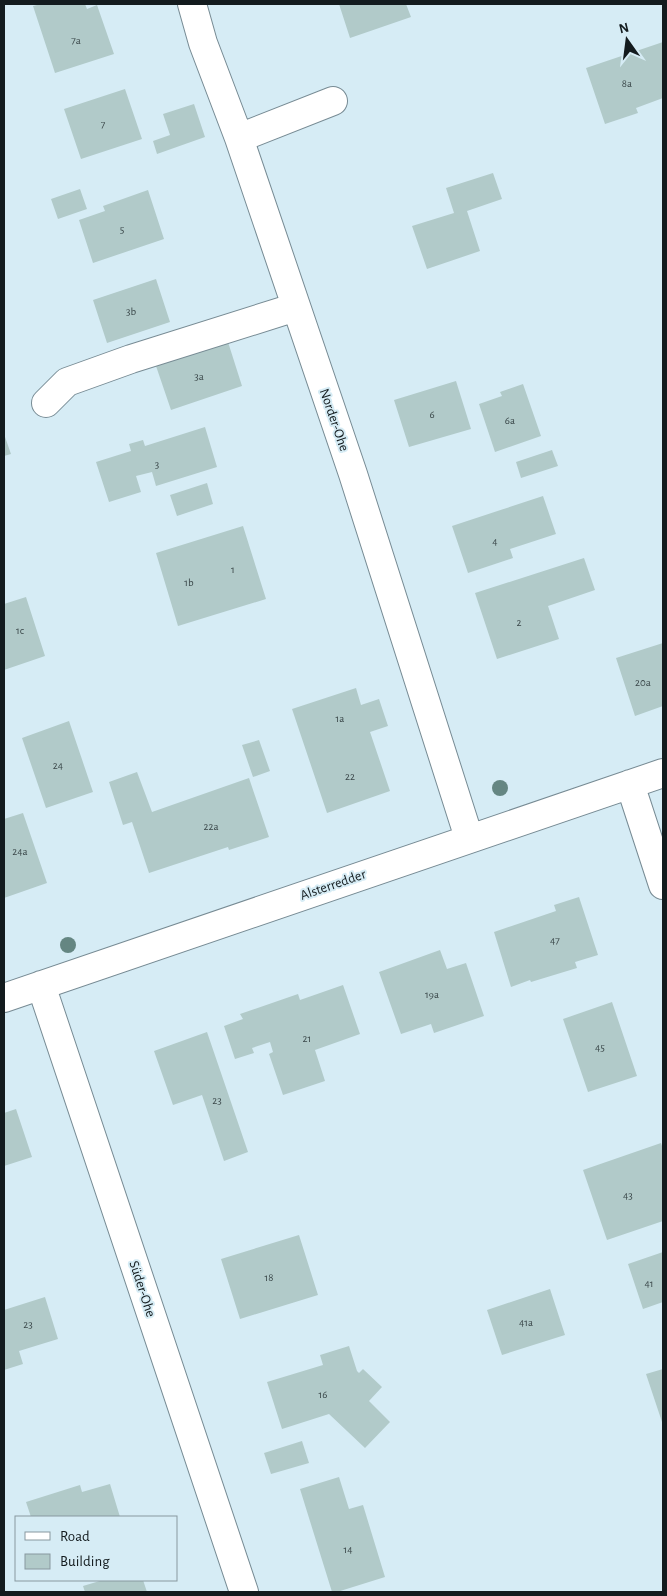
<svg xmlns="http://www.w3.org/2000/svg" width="667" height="1596" font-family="'Alegreya Sans',sans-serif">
	<rect width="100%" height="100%" fill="#d6ecf5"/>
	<!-- building -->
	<path fill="#b1cac9" d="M41,4h44l2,5 10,-4 17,49 -59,19 -22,-67z
		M339,4h67l5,13 -61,21z
		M663,42v56l-27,10 2,5 -33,11 -19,-56z
		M125,89l17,50 -61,20 -17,-50z
		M194,104l11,33 -48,17 -4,-13 17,-6 -7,-21z
		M493,173l9,26 -35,12 13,40 -53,18 -15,-43 42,-13 -8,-25z
		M80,189l7,20 -29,10 -7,-20z
		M148,190l16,49 -71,24 -14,-43 26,-9 -2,-5z
		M156,279l14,43 -63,21 -14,-43z
		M228,342l14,44 -71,24 -15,-44z
		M456,381l15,48 -62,18 -15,-47z
		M523,384l18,52 -46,16 -16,-48 23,-8 -2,-4z
		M205,427l12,40 -61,19 -4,-14 -16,4 5,16 -32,10 -13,-40 35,-11 -2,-7 14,-4 2,6z
		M4,434l7,20 -7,2z
		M552,450l6,16 -37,12 -5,-16z
		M207,483l6,21 -36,12 -7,-21z
		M543,496l13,38 -46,15 3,9 -45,15 -16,-47z
		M243,526l23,73 -88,27 -22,-73z
		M584,558l11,32 -47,16 11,33 -62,20 -22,-66z
		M26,597l19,59 -41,14v-66z
		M663,643v63l-28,10 -19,-58z
		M356,688l5,17 18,-6 9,27 -18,6 20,59 -63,22 -35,-104z
		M69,721l24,71 -47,16 -24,-70z
		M259,740l11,31 -17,6 -11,-32z
		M137,772l15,40 97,-34 20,59 -40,13 -1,-3 -79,26 -17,-51 -9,3 -14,-43z
		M23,813l24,70 -43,15v-79z
		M579,897l19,58 -23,7 2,6 -46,14 -1,-2 -19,7 -17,-55 62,-21 -2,-6z
		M440,950l7,19 19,-6 18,53 -50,17 -3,-9 -30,10 -22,-62z
		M343,985l17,49 -45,16 10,31 -42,14 -14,-41 4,-2 -3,-10 -18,6 2,5 -19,6 -11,-33 19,-7 -3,-5 58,-20 2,6z
		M612,1002l25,74 -49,16 -25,-73z
		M207,1032l41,120 -24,9 -22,-66 -29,10 -19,-54z
		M16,1109l16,48 -28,9v-53z
		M661,1143l2,6v72l-56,19 -24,-70z
		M299,1235l19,60 -78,24 -19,-60z
		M663,1252v50l-20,7 -15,-45z
		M550,1289l15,46 -63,20 -15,-45z
		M45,1297l13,42 -39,12 4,13 -19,6v-60z
		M349,1346l8,25 2,2 4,-4 19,18 -13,14 21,21 -25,26 -36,-34 -47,15 -15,-47 56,-17 -3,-10z
		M663,1369v56l-17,-51z
		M302,1441l7,22 -38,11 -7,-21z
		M339,1477l10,32 14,-4 22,72 -48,15h-5l-32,-103z
		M110,1484l10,33h-89l-5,-15 54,-17 2,7z
		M103,1580h40l4,12h-62l-2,-6z"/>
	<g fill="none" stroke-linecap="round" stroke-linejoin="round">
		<defs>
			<path id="minor" d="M192,4l11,39 36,95 114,336 116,364
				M239,138l94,-37
				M46,403l21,-21 64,-23 165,-52
				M630,784l33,101
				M41,985l203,607
				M4,998l659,-225"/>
		</defs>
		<!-- minor casing -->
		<use href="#minor" stroke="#778b94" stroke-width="30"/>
		<!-- minor -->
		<use href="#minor" stroke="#fff" stroke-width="28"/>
	</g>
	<!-- trees -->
	<g fill="#658682">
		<circle cx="500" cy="788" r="8"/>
		<circle cx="68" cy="945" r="8"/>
	</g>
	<g text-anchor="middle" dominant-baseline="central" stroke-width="4" stroke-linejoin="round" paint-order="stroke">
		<!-- number labels -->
		<g font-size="11" fill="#3a4749">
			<text x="76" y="40">7a</text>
			<text x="627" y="83">8a</text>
			<text x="103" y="124">7</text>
			<text x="122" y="229">5</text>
			<text x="131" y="311">3b</text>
			<text x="199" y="376">3a</text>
			<text x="432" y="414">6</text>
			<text x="510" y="420">6a</text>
			<text x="157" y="464">3</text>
			<text x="495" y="541">4</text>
			<text x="233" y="569">1</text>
			<text x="189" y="582">1b</text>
			<text x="519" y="622">2</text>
			<text x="20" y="630">1c</text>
			<text x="643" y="682">20a</text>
			<text x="340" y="718">1a</text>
			<text x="58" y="765">24</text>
			<text x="350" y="776">22</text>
			<text x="211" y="826">22a</text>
			<text x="20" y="851">24a</text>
			<text x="555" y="940">47</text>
			<text x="432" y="994">19a</text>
			<text x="307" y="1038">21</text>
			<text x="600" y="1047">45</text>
			<text x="217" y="1100">23</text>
			<text x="628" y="1195">43</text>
			<text x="269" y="1277">18</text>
			<text x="649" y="1283">41</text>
			<text x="526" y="1322">41a</text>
			<text x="28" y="1324">23</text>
			<text x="323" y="1394">16</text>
			<text x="348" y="1549">14</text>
		</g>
		<!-- street labels -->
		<g font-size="14" fill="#131b1e" stroke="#d6ecf5">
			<text transform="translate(334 420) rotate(71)">Norder-Ohe</text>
			<text transform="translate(333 885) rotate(-19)">Alsterredder</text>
			<text transform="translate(142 1289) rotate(72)">Süder-Ohe</text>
		</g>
	</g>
	<!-- border -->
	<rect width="667" height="1596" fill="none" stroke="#131b1e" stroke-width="10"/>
	<!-- legend -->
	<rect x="15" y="1516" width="162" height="65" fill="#d6ecf5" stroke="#88989f"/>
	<rect x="25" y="1532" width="25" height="8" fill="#ffffff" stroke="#88989f"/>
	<text x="60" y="1541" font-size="15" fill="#131b1e">Road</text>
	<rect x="25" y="1554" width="25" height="15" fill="#b1cac9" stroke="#88989f"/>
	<text x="60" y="1566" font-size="15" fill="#131b1e">Building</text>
	<!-- north arrow -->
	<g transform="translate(627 40) rotate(346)" stroke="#d6ecf5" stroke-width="4" paint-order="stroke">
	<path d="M0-4L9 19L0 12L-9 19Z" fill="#131b1e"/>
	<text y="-8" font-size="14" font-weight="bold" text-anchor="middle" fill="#131b1e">N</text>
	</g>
</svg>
